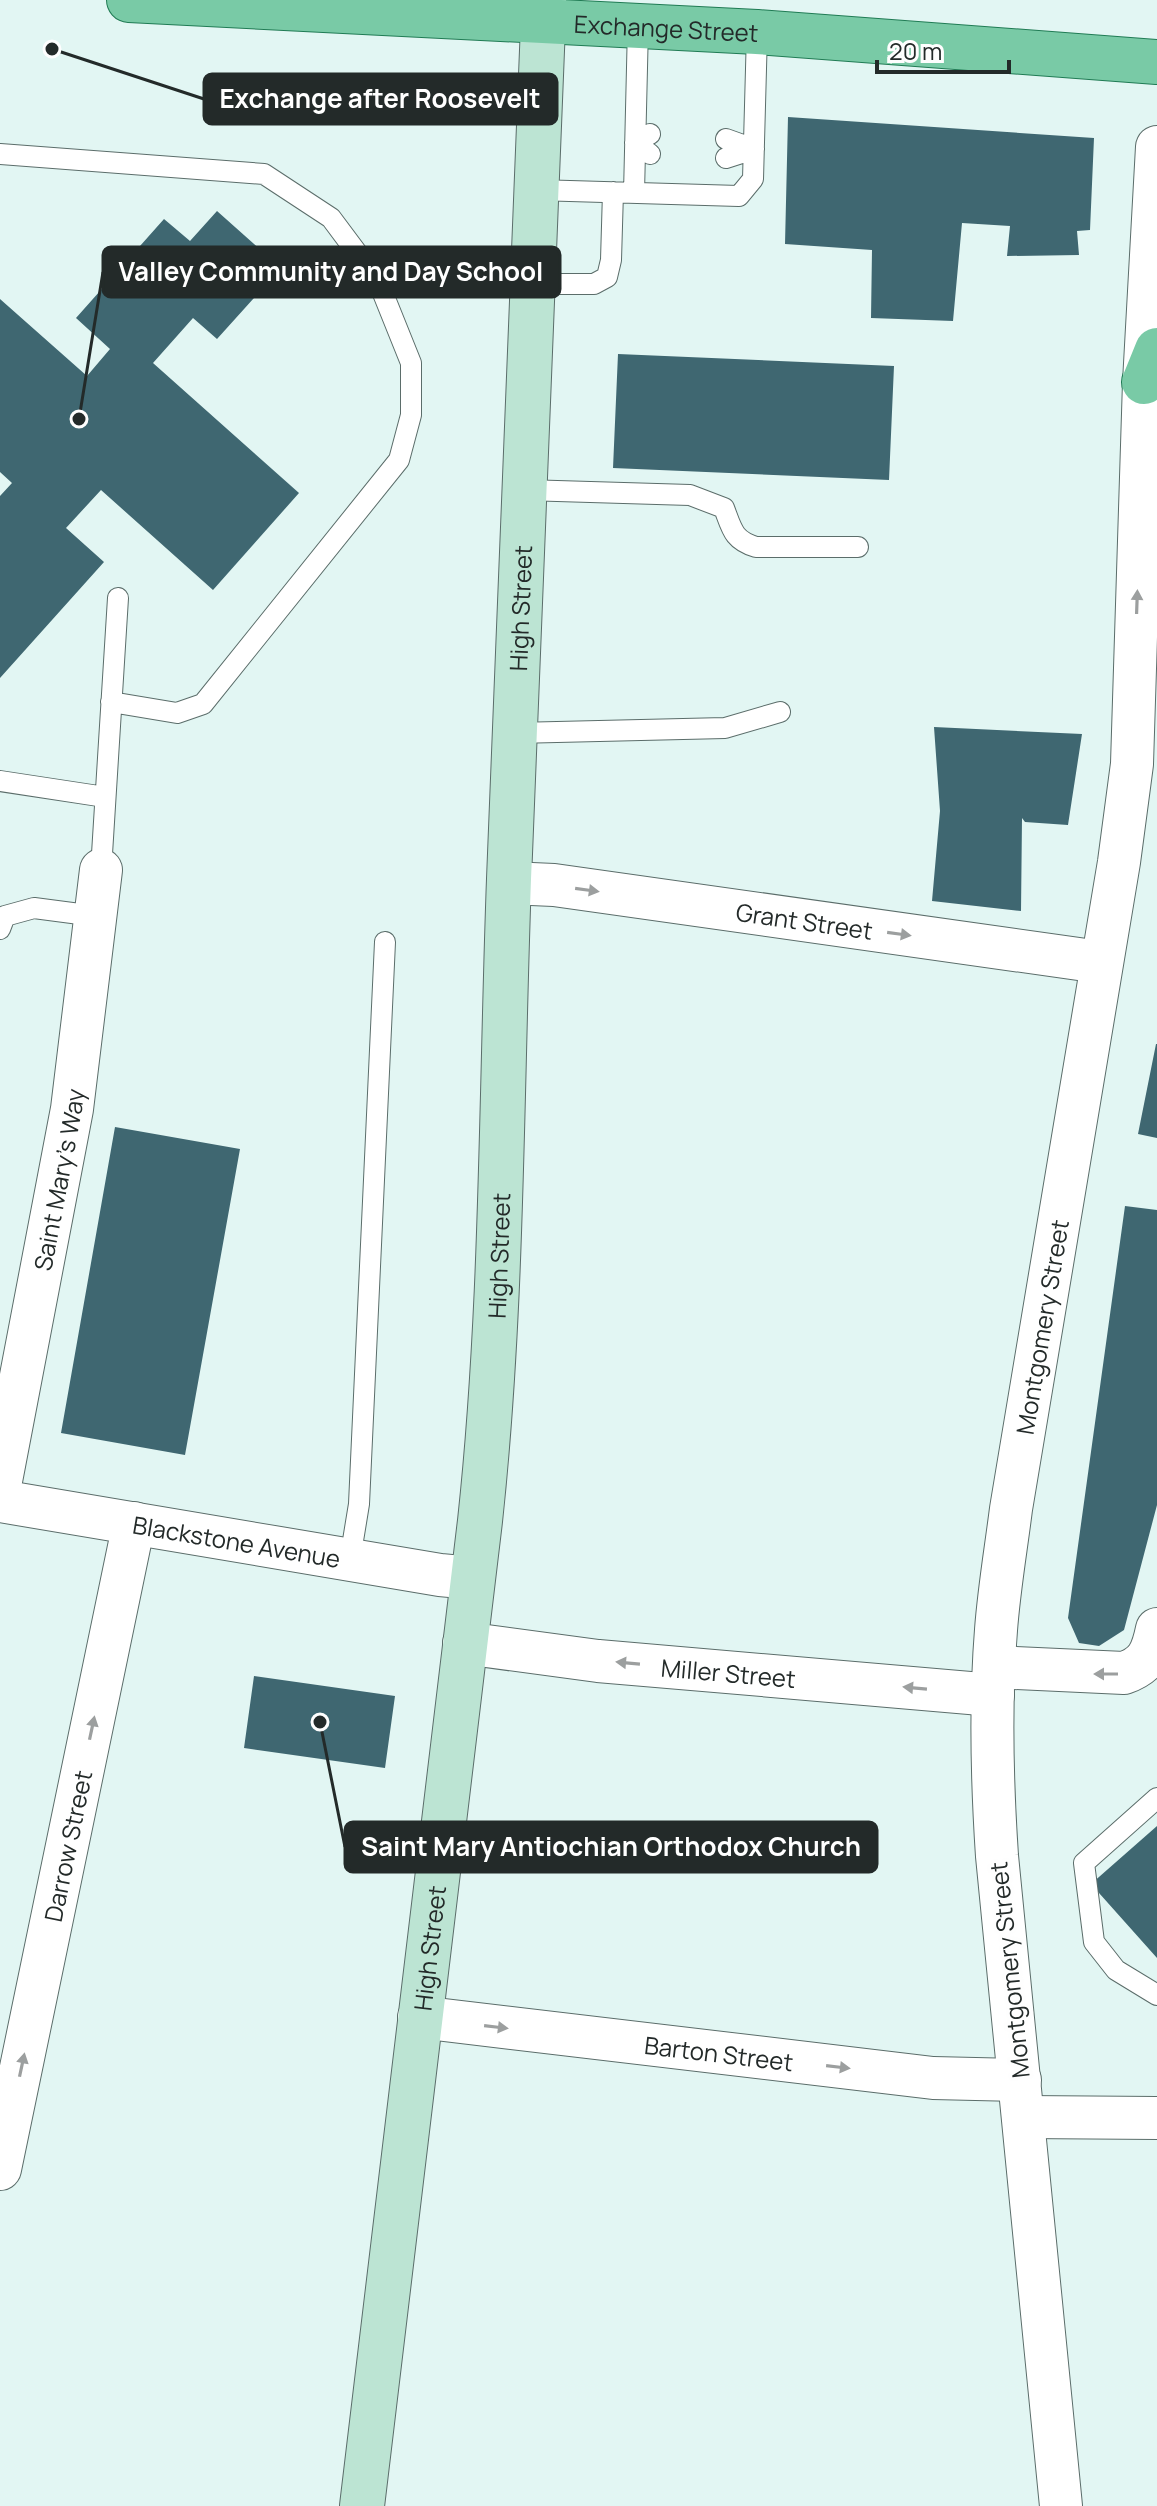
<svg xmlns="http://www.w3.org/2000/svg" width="1157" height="2506" font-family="Manrope,sans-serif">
	<rect width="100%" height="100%" fill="#e2f6f3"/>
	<!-- building -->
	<path fill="#3f6771" d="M788,117l306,21 -4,92 -13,1 2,24 -72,1 3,-30 -48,-3 -9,98 -82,-3 1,-68 -87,-6z
		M217,211l64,57 -64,71 -24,-21 -40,45 146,130 -86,97 -112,-100 -35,38 38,34 -104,116v-182l12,-13 -12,-11v-173l87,77 23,-27 -34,-31 88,-99 26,22z
		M618,354l276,12 -5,114 -276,-12z
		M934,727l148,7 -14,91 -43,-3 -3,-4 -1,93 -89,-10 8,-90z
		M1156,1044h1v94l-19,-4z
		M115,1127l125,22 -55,306 -124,-22z
		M1125,1206l32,4v295l-33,125 -25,16 -20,-3 -11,-25z
		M254,1676l141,20 -10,72 -141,-20z
		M1157,1826v132l-66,-74z"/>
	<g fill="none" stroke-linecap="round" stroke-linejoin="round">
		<defs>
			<path id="lane" d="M650,134l-15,9 15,11
				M0,154l264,20 67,44 47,63 33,82v52l-12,45 -196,244 -26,9 -66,-11
				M726,158l28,-9 -28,-10
				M536,190l203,6 14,-17 4,-147
				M634,193l4,-167
				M532,284h62l13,-7 4,-17 2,-68
				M524,490l166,5 34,13c8,21 9,32 32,39h102
				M515,733l210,-5 55,-16
				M0,781l105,16
				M101,870l17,-272
				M0,929l5,-13 29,-8 61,8
				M350,1559l9,-55 26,-562
				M1157,1798l-73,65 10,79 22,28 41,25"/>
			<g id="street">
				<path id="s1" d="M509,883l45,2 546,77"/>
				<path id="s2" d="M0,1486l72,-377 29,-239"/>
				<path id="s3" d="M0,1501l440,74 32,3"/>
				<path id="s4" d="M464,1643l134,18 395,34"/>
				<path d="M994,1667l130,6c23,-8 28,-20 33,-44"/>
				<path id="s5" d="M419,2017l514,61 87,2"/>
				<path d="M1024,2117l133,1"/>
				<path id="s6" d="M0,2169l134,-646"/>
				<path id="s7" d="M1061,2506l-64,-650c-5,-75 -7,-151 -1,-226 3,-41 10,-81 15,-121l108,-647 13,-98 12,-382 13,-235"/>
			</g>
			<g id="secondary">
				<path id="s8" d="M362,2506l118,-985c23,-213 21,-427 29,-642 11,-293 24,-586 35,-879"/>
			</g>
			<g id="primary">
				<path id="s9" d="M129,0l628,32 400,30"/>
				<path d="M1144,382l13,-32"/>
			</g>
		</defs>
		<!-- lane casing -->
		<use href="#lane" stroke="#5b6d6a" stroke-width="22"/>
		<!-- street casing -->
		<use href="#street" stroke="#5b6d6a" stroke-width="44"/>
		<!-- secondary casing -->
		<use href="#secondary" stroke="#5b6d6a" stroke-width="46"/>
		<!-- primary casing -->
		<use href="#primary" stroke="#207b54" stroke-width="46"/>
		<!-- lane -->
		<use href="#lane" stroke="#fff" stroke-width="20"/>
		<!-- street -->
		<use href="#street" stroke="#fff" stroke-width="42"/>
		<!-- secondary -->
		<use href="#secondary" stroke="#bce4d3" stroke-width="44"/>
		<!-- primary -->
		<use href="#primary" stroke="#79caa6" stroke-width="44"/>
	</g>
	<!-- one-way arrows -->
	<defs><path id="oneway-solid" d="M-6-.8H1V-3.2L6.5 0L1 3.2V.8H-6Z" transform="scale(2)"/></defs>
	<g fill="#9c9f9f">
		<use href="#oneway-solid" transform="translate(1137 602) rotate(-88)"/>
		<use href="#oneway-solid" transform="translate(587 890) rotate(8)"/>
		<use href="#oneway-solid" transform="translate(899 934) rotate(8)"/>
		<use href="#oneway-solid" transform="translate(628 1663) rotate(-175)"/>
		<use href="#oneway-solid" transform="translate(1106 1674) rotate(-180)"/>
		<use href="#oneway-solid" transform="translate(915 1688) rotate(-175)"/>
		<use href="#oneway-solid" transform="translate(92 1728) rotate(-78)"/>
		<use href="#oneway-solid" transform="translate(496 2027) rotate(7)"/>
		<use href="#oneway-solid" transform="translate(22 2065) rotate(-78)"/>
		<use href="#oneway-solid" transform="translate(838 2067) rotate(7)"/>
	</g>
	<g text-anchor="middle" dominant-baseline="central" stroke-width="8" stroke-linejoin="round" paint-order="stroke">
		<!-- street labels -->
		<g font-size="24" fill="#232a29" stroke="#fefefe">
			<text stroke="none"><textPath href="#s9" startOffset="538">Exchange Street</textPath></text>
			<text stroke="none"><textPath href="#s8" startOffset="1906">High Street</textPath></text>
			<text stroke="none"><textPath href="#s1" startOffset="298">Grant Street</textPath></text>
			<text stroke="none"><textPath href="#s2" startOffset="312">Saint Mary's Way</textPath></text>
			<text stroke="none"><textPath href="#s8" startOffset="1258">High Street</textPath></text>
			<text stroke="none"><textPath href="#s7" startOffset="1186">Montgomery Street</textPath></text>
			<text stroke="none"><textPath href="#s3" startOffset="240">Blackstone Avenue</textPath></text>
			<text stroke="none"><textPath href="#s4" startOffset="266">Miller Street</textPath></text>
			<text stroke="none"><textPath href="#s6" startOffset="330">Darrow Street</textPath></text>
			<text stroke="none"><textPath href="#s8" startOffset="562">High Street</textPath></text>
			<text transform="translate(1009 1970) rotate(-96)">Montgomery Street</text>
			<text stroke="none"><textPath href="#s5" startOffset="302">Barton Street</textPath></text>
		</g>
	</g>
	<!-- callouts -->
	<path fill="none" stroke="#232a29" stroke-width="3" d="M52 49L204 99M79 419L103 272M320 1722L345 1847"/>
	<g fill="#232a29" stroke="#fefefe" stroke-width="3">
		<circle cx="52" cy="49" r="8"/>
		<circle cx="79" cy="419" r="8"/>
		<circle cx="320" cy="1722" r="8"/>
	</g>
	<g fill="#232a29" stroke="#232a29" stroke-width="3">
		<rect x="204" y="74" width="353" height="50" rx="8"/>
		<rect x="103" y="247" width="457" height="50" rx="8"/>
		<rect x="345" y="1822" width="532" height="50" rx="8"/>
	</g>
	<g font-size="26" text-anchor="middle" font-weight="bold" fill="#fff">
		<text x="380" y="108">Exchange after Roosevelt</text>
		<text x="331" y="281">Valley Community and Day School</text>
		<text x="611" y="1856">Saint Mary Antiochian Orthodox Church</text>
	</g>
	<!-- scale -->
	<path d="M877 60v12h132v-12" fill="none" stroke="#232a29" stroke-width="4"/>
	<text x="889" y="60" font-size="24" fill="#232a29" stroke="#fefefe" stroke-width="6" paint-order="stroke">20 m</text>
</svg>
